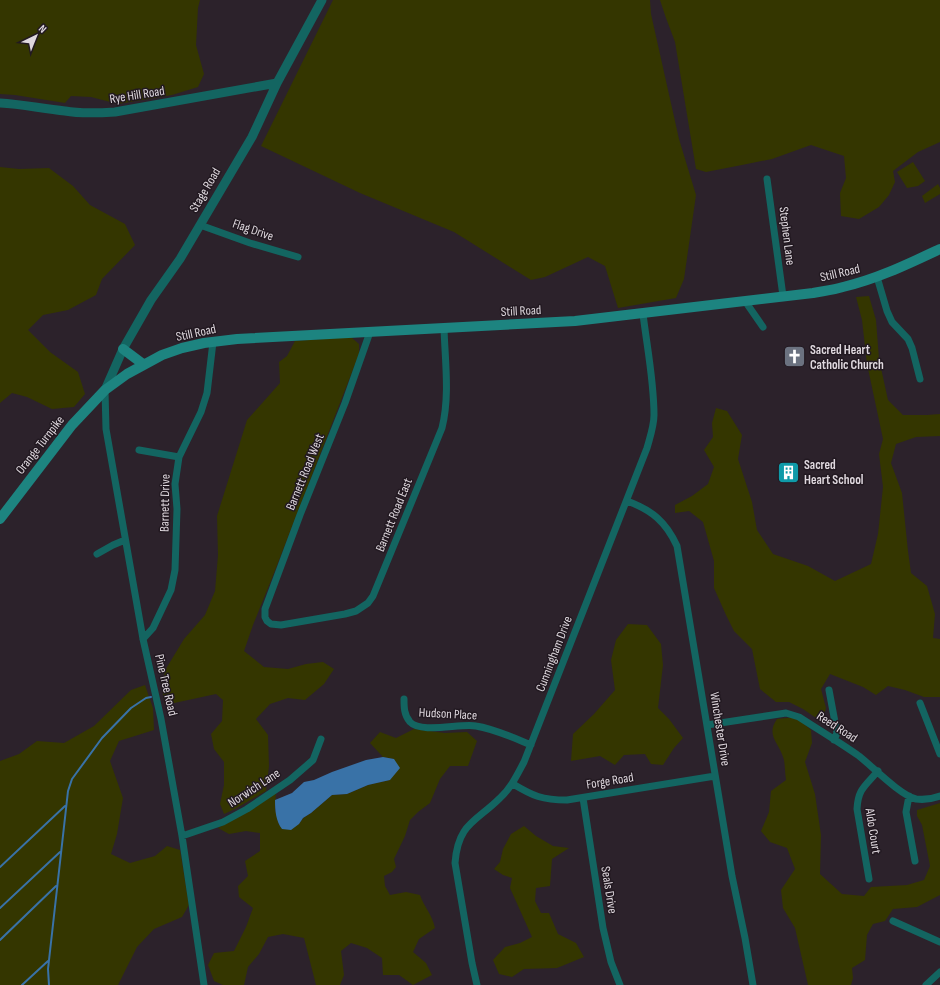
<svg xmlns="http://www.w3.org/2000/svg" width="940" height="985" font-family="'Sofia Sans Condensed',sans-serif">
	<rect width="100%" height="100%" fill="#2c222b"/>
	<!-- green -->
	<path fill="#343600" d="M0,0h200l-2,8 -2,37 8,29 -6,13 -26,8 -54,9 -27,-7 -20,-1 -6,7 -50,-8 -15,-1z
		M333,0h317l1,14 28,125 17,56 -12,84 -8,19 -58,10 -13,-42 -17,-9 -43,20 -14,3 -77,-48 -94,-39 -99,-47z
		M660,0h280v142l-22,10 -25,19 2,11 -6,13 -10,12 -20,12 -18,-3 -1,-23 6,-15 -2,-22 -33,-11 -39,14 -30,6 -36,7 -10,-3 -21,-127 -9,-24z
		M913,162l12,19 -7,5 -11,2 -10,-16z
		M0,167l19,2 30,-1 24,18 17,19 35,19 10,21 -33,34 -6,16 -28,15 -25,5 -15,15 22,22 28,20 7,22 -11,13 -22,2 -25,-12 -15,-4 -12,10z
		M938,184l2,4v6l-15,9 -3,-7z
		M869,296l7,24 3,39 9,41 15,15h24l13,-1v22l-24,1 -20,7 -5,19 11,30 6,58 3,22 16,13 8,28 -2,24 7,1v58h-16l-19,-7 -17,-4 -12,9 -13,-8 -33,-13 -9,15 5,19 -4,14 -19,-13 -14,-7h-13l-16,-13 -8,-40 -18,-18 -8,-16 -12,-27v-27l-11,-39 -14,-11 -14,2v-8l17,-9 16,-12 6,-17 -10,-17 9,-13 -1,-14 4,-15 11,3 15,24 -4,24 14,43 5,28 16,24 35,12 27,15 36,-17 7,-30 5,-47 -4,-33 4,-15 -16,-75 -5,-44 -6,-23z
		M351,337l8,7v10l-87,224 -19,47 -9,26 20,16 24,2 18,-5 17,-2 11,7 -10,15 -19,16 -17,-2 -18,6 -14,15 12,16 1,31 -3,25 -31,18 -11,5 -4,-10 4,-19v-23l-10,-13 -3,-15 11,-13 1,-21 -7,-6 -51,11 -4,-21 6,-17 17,-28 21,-24 10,-24 3,-36 -1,-39 30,-96 33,-37 -1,-21 8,-6 8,-15z
		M628,624l19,1 14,19 2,21 -5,43 11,11 14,19 -9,10 -11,17 -12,-1 -6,-10 -21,1 -9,10 -15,-9 -29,5 2,-27 21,-20 21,-24 -4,-30 5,-20z
		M145,685l8,23 1,22 -35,11 -9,20 13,37 -6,36 -6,20 19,9 25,-7 12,-10 13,4 9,55 -7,12 -28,12 -17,18 -19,38h-118v-224l19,-7 18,-13 27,2 30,-17 37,-36z
		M796,717l15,13 1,13 -7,19 10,32 6,41 -1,39 22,20 22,2 7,-9 36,-2 17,-5 6,-14 -8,-41 -5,-9v-6l23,-7v92l-23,12 -24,2 -8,12 -12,3 -6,11 -2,25 -13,8 1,10 -2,7h-43l-13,-57 -12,-20 -2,-18 14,-21 -8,-21 -17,-6 -9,-11 8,-19 2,-21 15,-11c-1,-7 -1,-14 -2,-20 -4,-17 -19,-24 -7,-41z
		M414,729l31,4 22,-1 10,9 -9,25h-18l-10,13 -10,24 -12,9 -8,8 -5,16 -11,23 2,8 -4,5 -8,4 1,10 5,9 16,-3 14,3c4,12 12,19 15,33l-16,11 -6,13 13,11 6,12 -19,10 -14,-10h-16l-1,-17 -15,-10 -16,-5 -10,8 3,24 -4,10h-24l-12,-47 -21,-4 -15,3 -9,17 -11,13 -4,18h-21l-9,-4 -6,-16 6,-12 20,-2 12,-24 7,-19 -14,-11 -1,-11 10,-10 -3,-15 15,-10v-18l-14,-2 -17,3 -11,-6 37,-21 21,-15 -1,17 4,16 20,-1 4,-6 8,-5 21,-18 15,-1 21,-9 22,-5 4,-21 -11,-2 -13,-14 10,-11 16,6z
		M524,826l12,10 17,10 16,2 -17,11 -2,27 -14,2 -1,13 6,12h8l9,21 18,9 8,14 -27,11 -33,1 -12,8 -13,-3 -6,-14 12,-13 15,-4 12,-6 -22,-49 2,-10 -9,-3 -9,-6 6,-7 3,-13 8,-15z"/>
	<!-- water -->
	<path fill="#3972a7" d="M383,757l11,2 6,9 -10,12 -22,5 -21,9 -15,1 -21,18 -8,5 -4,6 -8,6 -9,-1c-6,-8 -7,-18 -7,-29l17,-7 12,-11 10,-2 18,-8 34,-12z"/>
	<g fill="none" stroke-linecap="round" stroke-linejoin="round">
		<!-- stream -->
		<path stroke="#3972a7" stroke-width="2" d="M0,867l65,-61
			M0,908l60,-56
			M0,940l56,-54
			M22,985l26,-24
			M49,985l-1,-16 20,-178 4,-12 30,-41 29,-30 15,-10 5,-1"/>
		<!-- minor -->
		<path stroke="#136561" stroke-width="7" d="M767,179l16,117
			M200,225l50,18 48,14
			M877,277l10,34 5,11 16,17 4,9 8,31
			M745,301l18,26
			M370,332l-25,71 -45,112 -35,94v8l2,4 4,3 10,1 64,-11 11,-3 12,-8 5,-7 69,-168c8,-32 3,-67 2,-100
			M105,390l1,39 37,210 18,80 21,117 22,149
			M139,450l40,7
			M627,501c25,9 39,21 50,45l55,330 13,62 8,47
			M97,554l16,-9 12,-5
			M143,639l10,-11 18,-38 4,-20 2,-61 -2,-25 4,-27 22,-45 6,-19 6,-51
			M829,690l8,43 -3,7
			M404,699c0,8 0,16 6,23 11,12 51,1 66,4 19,3 38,12 55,19
			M920,703l20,51
			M707,725l79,-12 13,4c20,13 40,25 60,39 14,11 41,39 57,43 8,1 16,0 24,-3
			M513,784c20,12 29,16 54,16l148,-24
			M909,796l-3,16 9,49
			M583,798l20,130 8,34 9,23
			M182,836l41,-14 24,-13 43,-29 23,-20 8,-21
			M869,879l-12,-70c1,-20 8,-23 21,-38
			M893,921l47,21
			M477,985l-5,-22 -17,-100c3,-40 21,-41 45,-65 11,-10 17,-23 24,-36l123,-314c3,-11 7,-22 7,-33 0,-34 -7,-68 -11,-101
			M926,985l14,-13"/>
		<!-- tertiary -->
		<path stroke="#136561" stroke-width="9" d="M0,103c22,1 43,6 65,8 16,3 34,2 50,1l162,-29
			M105,390l18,-41 28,-49 29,-41 72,-122 25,-54 45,-83"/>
		<!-- secondary -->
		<path stroke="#1d8480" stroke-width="10" d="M123,349l20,15
			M0,519l72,-94 33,-35 22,-16 35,-19 20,-7 22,-5 33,-4 338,-18 238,-28c10,-2 20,-3 30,-6 34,-8 65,-23 97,-38"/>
	</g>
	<!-- icons -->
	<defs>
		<symbol id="church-square" viewBox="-11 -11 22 22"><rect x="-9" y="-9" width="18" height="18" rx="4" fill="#6b7280" stroke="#221921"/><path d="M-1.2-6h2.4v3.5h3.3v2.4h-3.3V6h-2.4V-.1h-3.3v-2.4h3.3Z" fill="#fff"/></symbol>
		<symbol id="building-square" viewBox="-11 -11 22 22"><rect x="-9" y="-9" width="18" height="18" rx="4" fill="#0f9aa8" stroke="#221921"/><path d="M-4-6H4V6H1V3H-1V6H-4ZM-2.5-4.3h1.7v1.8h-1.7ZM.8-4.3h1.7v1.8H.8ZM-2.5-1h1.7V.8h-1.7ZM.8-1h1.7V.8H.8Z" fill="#fff"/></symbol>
	</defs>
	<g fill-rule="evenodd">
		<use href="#church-square" x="782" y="344" width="25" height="25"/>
		<use href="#building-square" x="776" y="460" width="25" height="25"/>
	</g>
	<g text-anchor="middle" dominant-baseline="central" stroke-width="3" stroke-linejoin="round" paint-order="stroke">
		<!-- street labels -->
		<g font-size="13" fill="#dfd8de" stroke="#221921">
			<text transform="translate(137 95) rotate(-9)">Rye Hill Road</text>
			<text transform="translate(205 190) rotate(-60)">Stage Road</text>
			<text transform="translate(253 230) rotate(19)">Flag Drive</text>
			<text transform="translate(787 236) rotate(83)">Stephen Lane</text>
			<text transform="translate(840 273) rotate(-13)">Still Road</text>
			<text transform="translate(521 311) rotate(-3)">Still Road</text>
			<text transform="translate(196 333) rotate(-12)">Still Road</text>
			<text transform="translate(40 445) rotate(-52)">Orange Turnpike</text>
			<text transform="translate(305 472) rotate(-68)">Barnett Road West</text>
			<text transform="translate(165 503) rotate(-89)">Barnett Drive</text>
			<text transform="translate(394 515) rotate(-68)">Barnett Road East</text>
			<text transform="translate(554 654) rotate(-69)">Cunningham Drive</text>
			<text transform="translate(166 685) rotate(77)">Pine Tree Road</text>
			<text transform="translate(448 714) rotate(3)">Hudson Place</text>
			<text transform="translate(837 727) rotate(33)">Reed Road</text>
			<text transform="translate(720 729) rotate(81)">Winchester Drive</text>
			<text transform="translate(610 781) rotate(-9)">Forge Road</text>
			<text transform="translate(254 788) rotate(-33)">Norwich Lane</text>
			<text transform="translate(873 831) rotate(81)">Aldo Court</text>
			<text transform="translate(609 890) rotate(81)">Seals Drive</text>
		</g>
		<!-- poi labels -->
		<g font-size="13" font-weight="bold" fill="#dfd8de" stroke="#221921" text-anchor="start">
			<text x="810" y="350">Sacred Heart<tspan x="810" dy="15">Catholic Church</tspan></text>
			<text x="804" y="465">Sacred<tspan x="804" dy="15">Heart School</tspan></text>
		</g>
	</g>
	<!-- north arrow -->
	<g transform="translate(36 36) rotate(43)" stroke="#221921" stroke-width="3" paint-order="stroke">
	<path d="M0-3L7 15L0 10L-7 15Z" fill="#dfd8de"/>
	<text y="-6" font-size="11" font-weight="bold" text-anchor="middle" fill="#dfd8de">N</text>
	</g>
</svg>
